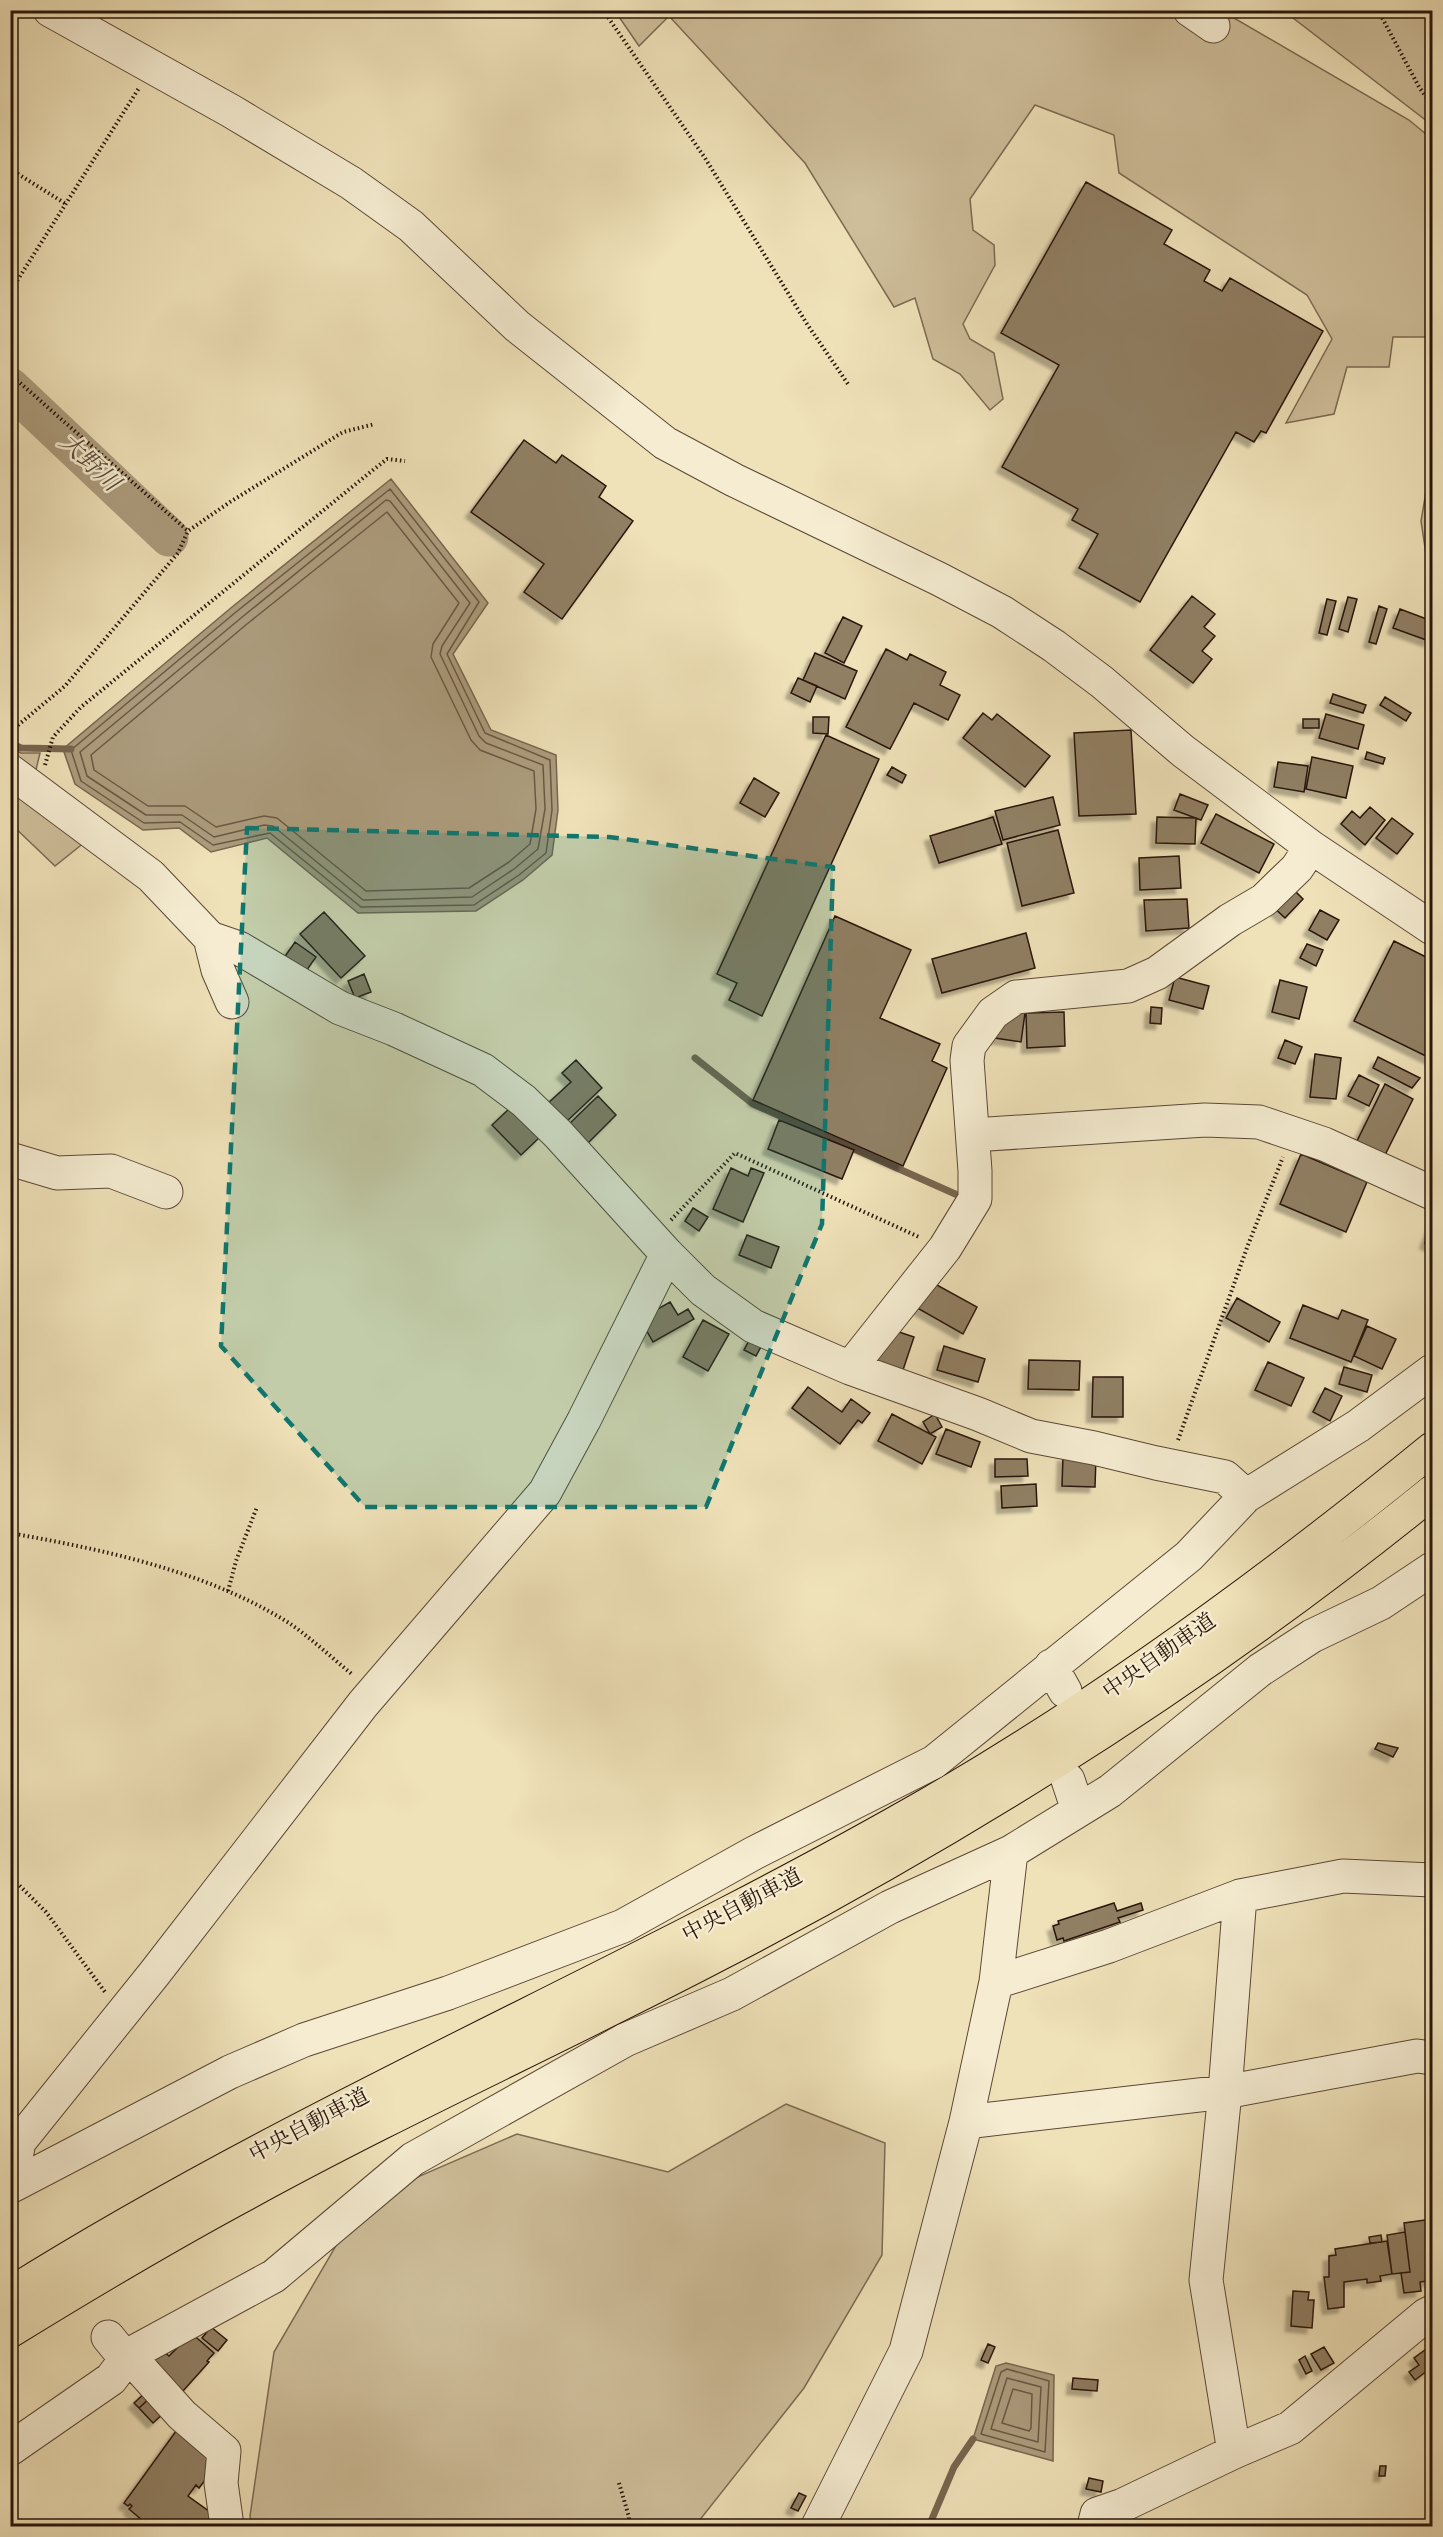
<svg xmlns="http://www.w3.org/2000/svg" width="1443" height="2537" font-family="Alegreya,'Noto Serif JP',serif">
	<defs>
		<filter id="shadow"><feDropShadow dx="-5.5" dy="5.5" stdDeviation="1.5" flood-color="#0004"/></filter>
	</defs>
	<rect width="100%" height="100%" fill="#efe1b8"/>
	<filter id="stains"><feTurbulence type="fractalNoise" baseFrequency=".00333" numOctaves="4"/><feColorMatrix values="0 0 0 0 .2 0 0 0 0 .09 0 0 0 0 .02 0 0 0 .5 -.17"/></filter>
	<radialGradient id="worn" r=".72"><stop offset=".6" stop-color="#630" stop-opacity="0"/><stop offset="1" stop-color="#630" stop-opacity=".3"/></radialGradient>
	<!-- green -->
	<path fill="#cebe9a" stroke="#7c6a52" stroke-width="1.5" d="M615,11h607l187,109 23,19v198h-39l-4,30h-42l-13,47 -48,9 46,-84 -25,-44 -188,-122 -5,-38 -79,-30 -65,94 3,31 21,15 1,20 -32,59 7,15 24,14 9,46 -13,11 -30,-36 -27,-15 -18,-61 -21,9 -89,-144 -136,-147 -30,30z
		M1284,11h148v114z
		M1432,457v137l-11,-73z
		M10,747l11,6h19l-6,25 51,64 -30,24 -44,-42z
		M786,2104l99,39 -3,112 -78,133 -109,138h-443l-2,-10 24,-164 88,-151 155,-67 151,38z"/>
	<!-- water -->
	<path fill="#ac9c7d" stroke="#78664f" stroke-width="1.5" d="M391,479l97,124 -35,51 38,76 65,25 2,55 -6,45 -29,25 -47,31 -118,2 -91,-75 -56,14 -32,-24 -36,2 -68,-46 -12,-35 169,-142z
		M1006,2363l48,12 -1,86 -80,-22 23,-73z"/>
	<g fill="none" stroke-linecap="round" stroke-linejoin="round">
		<!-- shore -->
		<path stroke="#6b5844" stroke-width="1.5" d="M390,489l89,113 -32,52 38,79 65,27 2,50 -6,43 -27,22 -45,30 -113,2 -91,-74 -57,12 -33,-23 -36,1 -63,-42 -10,-31 165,-138z
			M386,500l4,1 80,102 -28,43 -2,8 39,82 7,7 57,22 2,44 -7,40 -24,20 -42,28 -109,3 -90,-74 -9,-1 -50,12 -32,-22h-36l-59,-39 -7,-24 161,-134z
			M387,512l72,91 -26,41 -2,13 40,83 9,10 54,21 2,38 -6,35 -21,18 -40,26 -103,3 -89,-73 -13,-2 -48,11 -31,-21h-37l-54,-36 -3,-15 156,-131z
			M1007,2369l42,12 -4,71 -64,-18 20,-62z
			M1007,2378l34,9 -3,55 -47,-13z
			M1013,2389l19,5 -1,34 -2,3 -27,-8z"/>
		<!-- stream -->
		<path stroke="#78664f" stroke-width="7" d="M10,743l11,5 50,1
			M695,1058l58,46 209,93
			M929,2526l25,-59 19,-28"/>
		<!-- river -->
		<path stroke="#ac9c7d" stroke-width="39" d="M10,387l159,150"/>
	</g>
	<!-- building -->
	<path fill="#907f64" stroke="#2a150a" stroke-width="1.5" filter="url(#shadow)" d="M1086,182l86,48 -8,14 46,26 -6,11 18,10 8,-13 93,53 -57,102 -5,-2 -7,11 -18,-10 -96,170 -61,-34 19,-34 -26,-14 6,-11 -76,-42 57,-102 -58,-32z
		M524,440l32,23 6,-8 44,31 -7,11 34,24 -71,98 -38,-27 20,-28 -73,-52z
		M1192,596l23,18 -11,13 11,9 -13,15 10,8 -19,24 -43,-33z
		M1348,597l9,2 -9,33 -9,-3z
		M1327,599l9,2 -9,34 -8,-2z
		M1379,606l8,3 -11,35 -7,-2z
		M1400,609l32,12v11l-3,9 -36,-13z
		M843,617l19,9 -18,37 -19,-10z
		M886,649l21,11 3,-6 36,18 -6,13 20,10 -12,25 -34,-17 -24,46 -44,-22z
		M815,653l42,18 -12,28 -42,-19z
		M798,678l19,8 -7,16 -19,-9z
		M1333,694l33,11 -3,8 -33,-10z
		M1385,697l26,16 -5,8 -26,-16z
		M983,713l9,7 5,-6 53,42 -25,31 -62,-49z
		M1326,714l38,11 -6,24 -39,-11z
		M813,717h16l-1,17 -15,-1z
		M1303,719h16v9h-16z
		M1131,730l5,84 -57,2 -5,-83z
		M826,735l53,24 -117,257 -33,-16 8,-17 -20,-9z
		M1367,752l18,6 -2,6 -18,-5z
		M1312,757l41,9 -7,32 -40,-9z
		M1278,762l30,4 -4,26 -30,-5z
		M892,767l14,8 -4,8 -15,-8z
		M754,778l25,15 -14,24 -25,-14z
		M1180,794l28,11 -7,15 -27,-10z
		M1053,797l7,28 -57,15 -8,-29z
		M1370,807l15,13 -20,25 -24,-21 11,-13 8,7z
		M1216,814l58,30 -15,29 -58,-30z
		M993,817l9,27 -63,19 -9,-27z
		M1157,817l39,1 -1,26 -39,-1z
		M1392,818l21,16 -16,20 -21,-16z
		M1058,830l16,63 -52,13 -15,-63z
		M1179,856l2,32 -41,2 -1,-32z
		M1288,884l15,15 -18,19 -16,-15z
		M1187,899l2,29 -43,3 -2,-31z
		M1320,910l19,10 -12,20 -18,-10z
		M324,912l41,44 -24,22 -41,-44z
		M835,916l76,34 -31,68 60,26 -8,17 15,7 -44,98 -150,-66z
		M1026,933l9,35 -93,25 -10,-34z
		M1394,941l38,19v99l-78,-38z
		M295,942l21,15 -14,20 -21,-15z
		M1307,944l16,6 -7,16 -16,-8z
		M364,974l7,18 -16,6 -7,-17z
		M1175,977l34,9 -6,23 -34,-9z
		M1280,980l27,7 -8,32 -27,-7z
		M1151,1007l11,1 -1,16 -11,-1z
		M999,1010l26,3 -4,29 -26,-4z
		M1064,1012l1,34 -38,2 -1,-35z
		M1285,1040l17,7 -7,17 -17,-6z
		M1315,1054l26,4 -5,41 -26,-2z
		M1378,1057l42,21 -8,10 -39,-20z
		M576,1060l26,28 -38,36 -18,-19 25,-23 -9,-9z
		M1359,1075l20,10 -10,21 -21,-10z
		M1385,1084l28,15 -29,58 -28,-14z
		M598,1096l18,19 -31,31 -19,-19z
		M511,1107l29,30 -19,18 -29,-30z
		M779,1120l75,30 -12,29 -74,-30z
		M1301,1154l66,28 -21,50 -66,-28z
		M731,1168l17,8 3,-8 13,5 -21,49 -30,-13z
		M693,1208l15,9 -9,14 -14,-10z
		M1432,1226v20l-7,-3z
		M747,1235l32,12 -8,21 -32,-13z
		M926,1279l51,28 -14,27 -51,-29z
		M1237,1298l43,24 -11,20 -43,-24z
		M670,1302l8,13 10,-6 6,10 -41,23 -13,-23z
		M1303,1305l35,14 4,-9 26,10 -17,42 -61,-24z
		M703,1320l26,14 -21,37 -25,-14z
		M1367,1326l29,13 -14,30 -28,-13z
		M884,1327l30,10 -11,33 -30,-11z
		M752,1335l12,6 -8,15 -12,-6z
		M944,1346l41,13 -7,23 -41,-12z
		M1029,1360l51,1 -1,29 -51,-1z
		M1268,1362l36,16 -13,28 -36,-16z
		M1344,1367l28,8 -5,17 -28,-8z
		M1093,1377h30v40h-31z
		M808,1387l34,25 9,-13 19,14 -8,10 -4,-3 -18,24 -48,-36z
		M1325,1388l17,8 -12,25 -17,-9z
		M892,1414l44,23 -14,27 -44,-23z
		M935,1414l7,13 -12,7 -7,-12z
		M946,1429l34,13 -9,25 -35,-13z
		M1063,1456l33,1 -1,30 -33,-1z
		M995,1459h32l1,17 -33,1z
		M1036,1484l1,22 -35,2 -1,-22z
		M1378,1743l20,5 -5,9 -18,-8z
		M1114,1903l3,8 24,-8 2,7 -25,8 2,4 -56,19 -1,-3 -6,2 -4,-14 6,-2 -1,-3z
		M1432,2219v61l-12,2 1,9 -17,2 -3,-20 9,-1 -6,-49z
		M1405,2232l5,40 -18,2 -5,-39z
		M1381,2235l1,7 -12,1 -1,-6z
		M1387,2241l5,33 -12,2 1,5 -14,2v-4l-23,3v25l-16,2 -4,-32h5v-21l7,-1 -1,-6z
		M1293,2291l16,1 -1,8h6l-2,28 -21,-2z
		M211,2327l16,13 -9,11 -16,-13z
		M189,2331l25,22 -7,8 2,1 -26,29 -31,-28 11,-12 6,5 8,-8 -5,-4z
		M988,2344l7,3 -7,16 -7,-3z
		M1324,2347l10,16 -13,7 -10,-16z
		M1429,2347l3,5v15l-17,13 -6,-8 10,-7 -5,-7z
		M1305,2356l7,15 -6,3 -7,-14z
		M1073,2378l25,2 -1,11 -25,-2z
		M147,2391l5,5 -13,12 -5,-5z
		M153,2395l14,15 -14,13 -14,-15z
		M179,2427l39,29 -9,19 -10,13 -3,-3 -8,11 29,21 1,9h-69l-20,-17 3,-3 -2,-2 -2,2 -4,-3z
		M1380,2466h6l-1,10h-6z
		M1089,2478l14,3 -2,11 -15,-3z
		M799,2493l7,3 -8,15 -7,-3z"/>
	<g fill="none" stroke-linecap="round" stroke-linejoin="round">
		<defs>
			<path id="minor" d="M50,10l181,101 120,72 60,43 106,100 148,117 69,37 205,99 63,33 52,34 48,36 81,69 128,96 121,81
				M1190,10l23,16
				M10,771l141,105 59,62 29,10 101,60 54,21 89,41 41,31 34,33 109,120 36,36 50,36 97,42 128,46 53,22 63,12 62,15 69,14 21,19
				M210,938l8,32 14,32
				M973,1135l232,-15 54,2 65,22 108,49
				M10,1159l47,14 54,-2 55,21
				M850,1368l95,-120 30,-49v-28l-8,-111 2,-14 24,-33 23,-16 112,-11 29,-13 73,-53 34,-20 33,-32 14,-21
				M1051,1666l14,25
				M1068,1780l10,30
				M996,1982l113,-36 131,-50 103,-20 89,4
				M966,2122l259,-30 192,-36 15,2
				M17,2183l-3,-15 5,-26 135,-168 209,-270 182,-212 39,-72 83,-166
				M10,2187l220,-115 74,-32 144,-47 175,-67 131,-73 180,-91 255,-206 57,-60 112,-70 74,-55
				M108,2337l18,22 12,7 44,49 42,36 -3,32 6,43
				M10,2449l101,-70 15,-20 10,-8 138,-75 139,-117 212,-119 107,-46 158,-87 121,-55 99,-61 150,-121 52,-34 69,-33 51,-34
				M1234,2452l-28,-172 19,-188 15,-196
				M818,2526l88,-175 60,-229 30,-140 15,-130
				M1094,2526l3,-12 26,-9 111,-53 56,-24 136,-113 6,-3"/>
			<path id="highway" d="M10,2294c295,-185 618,-317 919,-490 178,-103 344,-225 503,-355
				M10,2331c78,-48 157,-95 237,-138 153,-84 313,-156 468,-237 254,-131 495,-284 717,-464"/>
		</defs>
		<!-- minor casing -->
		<use href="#minor" stroke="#5b4836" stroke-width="35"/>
		<!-- highway casing -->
		<use href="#highway" stroke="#2a150a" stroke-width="35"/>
		<!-- path -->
		<path stroke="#2a150a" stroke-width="4" stroke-dasharray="1.5 3" stroke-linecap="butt" d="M603,10l102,148 102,166 41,60
			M1378,10l41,77 13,18
			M10,169l56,35
			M10,292l129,-204
			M10,374l178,157 42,-29 113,-70 32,-8
			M11,731l54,-45 113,-133 10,-22
			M45,765l8,-28 28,-30 292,-237 14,-11 18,2
			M671,1220l64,-67 184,84
			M1178,1440l70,-195 35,-88
			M10,1533c95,17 196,38 279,90 22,15 43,35 64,52
			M228,1591l8,-30 21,-54
			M10,1876l36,36 59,80
			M619,2483l10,34v9"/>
		<!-- minor -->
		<use href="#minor" stroke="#f5ecd1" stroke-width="33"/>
		<!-- highway -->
		<use href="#highway" stroke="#efe1b8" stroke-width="33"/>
	</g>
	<!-- marked area -->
	<path fill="#0f766e" fill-opacity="0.2" stroke="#0f766e" stroke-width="4.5" stroke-dasharray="12 8" stroke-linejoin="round" d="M247,828l362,9 224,30 -11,357 -116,283h-341l-144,-161z"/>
	<g text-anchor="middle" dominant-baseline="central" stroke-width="5" stroke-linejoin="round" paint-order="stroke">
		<!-- street labels -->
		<g font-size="22" fill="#2a150a" stroke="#f5ecd1">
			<text transform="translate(1159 1656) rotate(-35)">中央自動車道</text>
			<text transform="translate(742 1905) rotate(-28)">中央自動車道</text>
			<text transform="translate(309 2125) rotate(-28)">中央自動車道</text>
		</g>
		<!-- water labels -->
		<g font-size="24" font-style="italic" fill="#5e4b38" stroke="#f5ecd1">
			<text transform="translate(90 462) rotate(43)">大野川</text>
		</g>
	</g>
	<!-- margin -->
	<rect width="1443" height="2537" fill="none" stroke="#efe1b8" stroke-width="36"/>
	<rect x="12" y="12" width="1419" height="2513" fill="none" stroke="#2a150a" stroke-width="3"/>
	<rect x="18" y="18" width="1407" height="2501" fill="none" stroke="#2a150a" stroke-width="1.5"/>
	<rect width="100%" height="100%" filter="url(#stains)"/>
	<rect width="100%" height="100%" fill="url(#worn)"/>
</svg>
